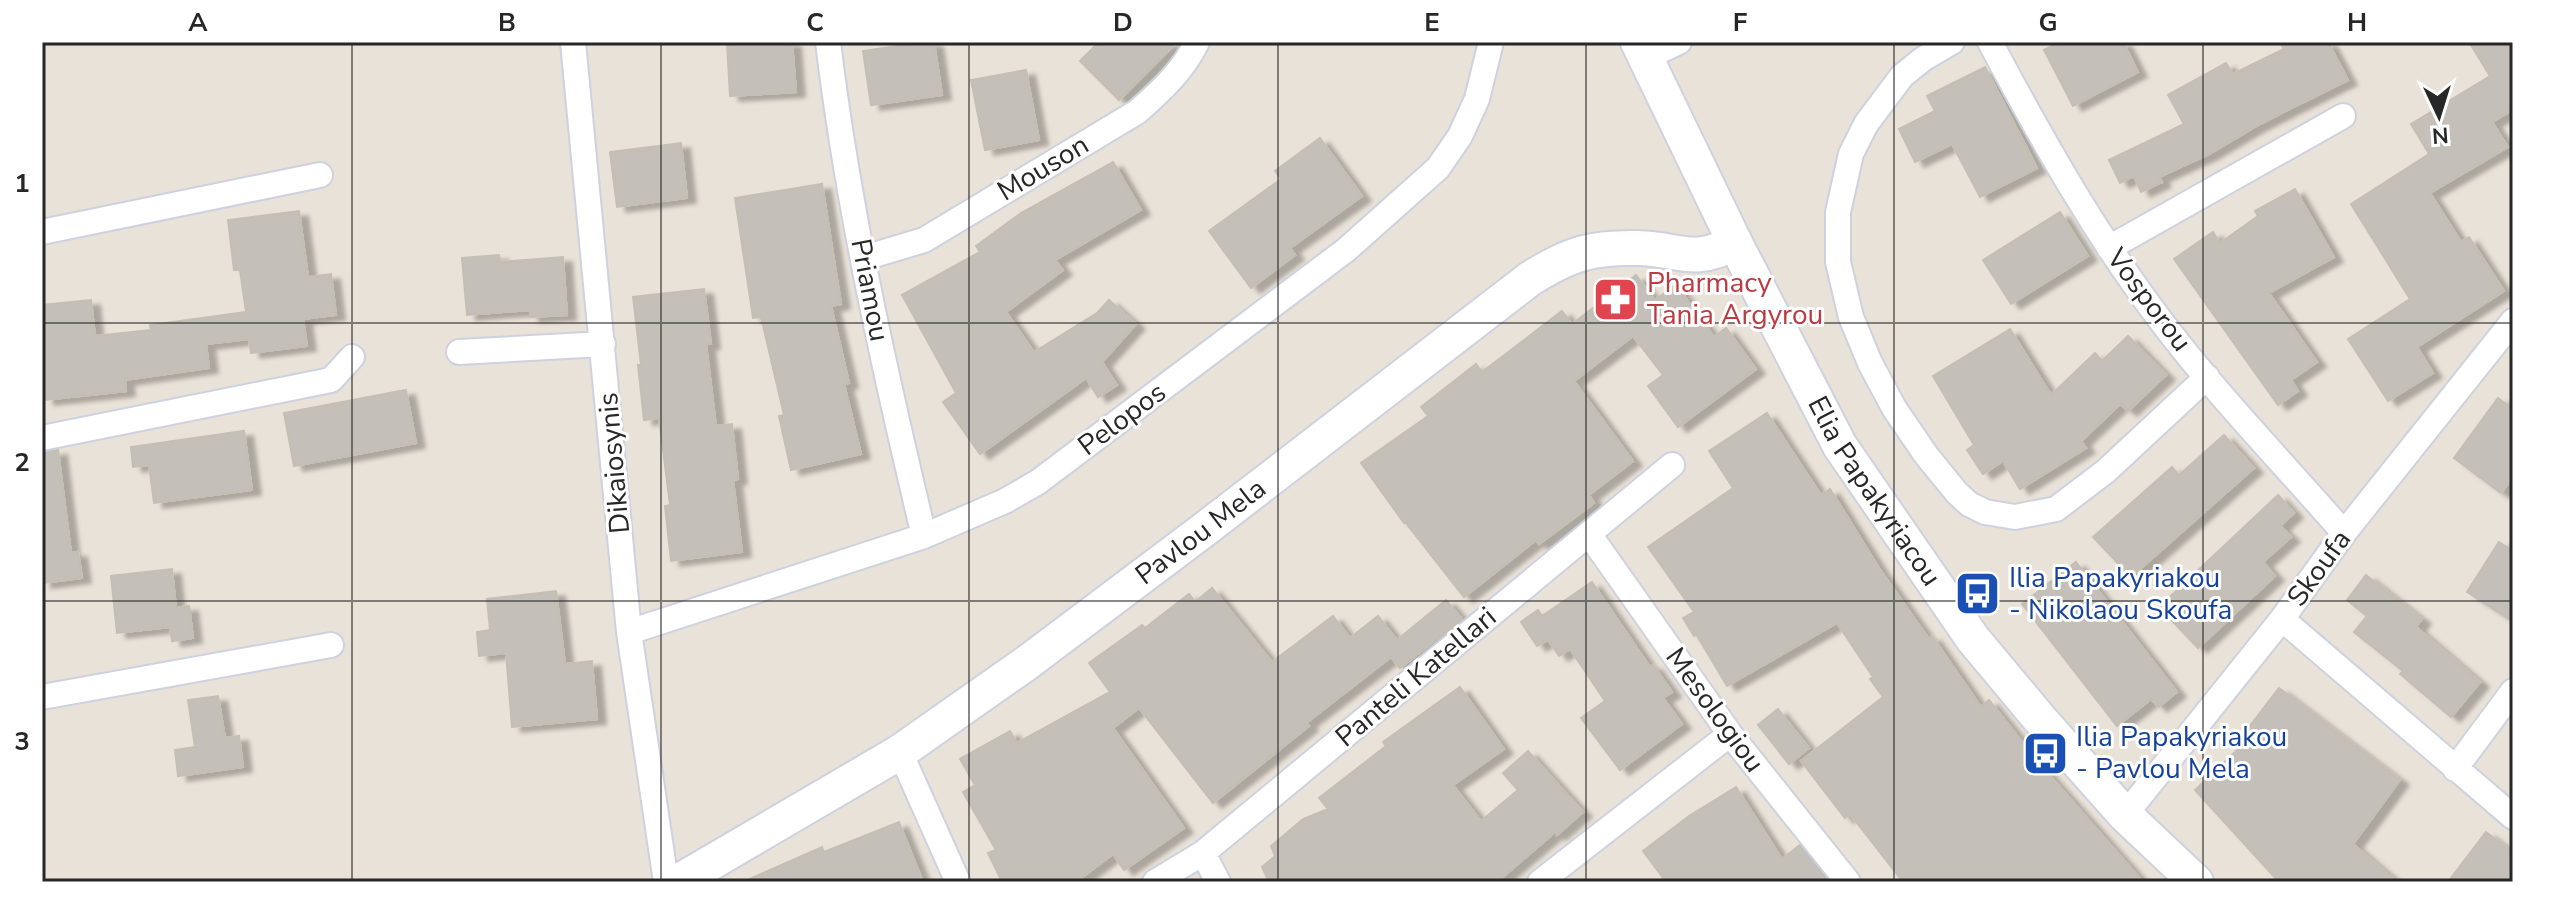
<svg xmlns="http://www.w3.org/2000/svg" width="2555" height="924" font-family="'Nunito Sans',sans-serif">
	<defs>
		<filter id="shadow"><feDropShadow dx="9" dy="5" stdDeviation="2" flood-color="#0004"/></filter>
	</defs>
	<rect width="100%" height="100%" fill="#e9e2d8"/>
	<!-- building -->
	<path fill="#c4bfb8" stroke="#c4beb3" stroke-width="2" filter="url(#shadow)" d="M727,42h65l4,50 -66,4z
		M924,42h10l8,53 -71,10 -8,-54z
		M1099,42h78l-58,58 -39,-39z
		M2060,42h63l15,30 -65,34 -29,-56z
		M2280,42h48l20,38 -88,44 -51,30 -50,23 3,5 -21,10 -7,-16 -14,7 -11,-23 75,-36 -16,-29 58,-32 7,11 51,-25z
		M2469,42h44v72l-2,-3 -19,11 16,25 -78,46 31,49 8,-5 35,54 -87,56 16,26 -45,28 -40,-62 62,-40 -59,-95 78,-50 -18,-30 79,-48z
		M1985,67l52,101 -57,29 -28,-53 -37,18 -16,-33 36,-18 -8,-15z
		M1026,70l13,70 -54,10 -14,-70z
		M1320,138l42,58 -72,52 5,7 -44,33 -42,-57 72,-52 -6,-8z
		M681,143l6,55 -70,9 -7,-55z
		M1113,162l28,48 -86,50 8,10 -57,42 28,40 63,-39 12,-13 27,24 -34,38 15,23 -19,12 -12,-19 -106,76 -37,-52 13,-9 -54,-98 78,-43 -4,-6 45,-33z
		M822,184l19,120 -10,2 18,77 -5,1 17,70 -70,16 -12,-54 5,-1 -23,-98 -8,1 -18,-120z
		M2295,189l39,68 -65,36 48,69 -26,18 7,11 -20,14 -104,-146 39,-27 7,11 38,-27 -3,-5z
		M299,211l9,66 23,-3 5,41 -33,4 4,27 -56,7 -2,-14 -43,5 3,24 -84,12 1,11 -81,9 -3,-29v-66l49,-5 4,36 56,-6 -1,-5 96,-13 -6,-42h-6l-6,-50z
		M2060,212l28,44 -77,48 -28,-44z
		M499,255l1,7 63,-5 4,58 -37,2v-7l-63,5 -5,-57z
		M1636,275l19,25 21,-15 38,52 12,-9 30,41 -78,58 -30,-41 15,-11 -30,-39 -59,45 59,80 -44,34 5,8 -55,41 -3,-4 -72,57 -59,-75 -1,1 -43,-60 67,-47 -7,-9 55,-43 6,8 80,-61 10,13z
		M704,289l7,55h-5l10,82 16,-2 6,55 -5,1 9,72 -71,9 -6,-55 5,-1 -11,-87 -15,2 -6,-55h3l-8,-68z
		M2010,329l41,66 44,-42 7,8 26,-25 38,39 -38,36 -8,-7 -39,37 5,7 -66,41 -17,-28 -20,13 -16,-24 7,-5 -41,-69z
		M406,390l10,53 -122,23 -10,-53z
		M2498,398l15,11v68l-12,16 -47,-35z
		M1767,413l54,82 9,-6 49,79 50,71 3,-3 49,71 8,-7 48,61 106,121h-240l-53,-68 -5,4 -44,-57 82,-64 -13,-18 3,-2 -36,-54 -110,63 -31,-52 -2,2 -11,-18 11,-6 -46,-65 85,-59 -24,-37z
		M244,431l8,59 -98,13 -5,-38 -16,2 -2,-20z
		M2224,435l30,33 -123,109 -38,-40 79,-70 7,8z
		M58,450l13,103 7,-1 4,26 -40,5v-130z
		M2278,495l16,18 -14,13 11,11 -28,25 12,14 -77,72 -39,-41z
		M2499,542l14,9v71l-46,-30z
		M2076,562l101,130 -19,15 -7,-8 -34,27 -95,-122z
		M172,569l4,39 13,-2 4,32 -21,3 -2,-14 -53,6 -6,-57z
		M2366,575l56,44 -6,8 64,55 -29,35 -51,-43 3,-3 -49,-39 13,-16 -20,-16z
		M1592,582l58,85 3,-2 19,27 -9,6 19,26 -62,46 -39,-52 24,-17 -35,-52 -11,7 -11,-16 -11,6 -16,-24 17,-12 4,6z
		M1212,588l60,74 61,-46 17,22 28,-22 19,24 49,-40 16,19 -62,49 -9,-11 -85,66 3,3 -96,77 -74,-95 -26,20 71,100 -60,42 -11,-16 -37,28h-74l-14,-29 8,-3 -33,-58 12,-7 -15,-26 50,-28 7,12 93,-51 -21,-29 53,-38 3,3 44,-34 6,8z
		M556,591l9,73 27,-3 5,58 -85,8 -6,-74 -27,3 -2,-24 13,-2 -3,-31z
		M1460,687l44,62 -51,36 28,36 37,-31 -15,-17 25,-22 55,61 -26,23 -2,-3 -58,50h-228l-7,-15 13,-11 -4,-10 32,-27 25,-10 -9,-11 67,-52 -3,-4z
		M2279,688l121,92 -47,64 44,38h-118l-84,-92 57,-54 -6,-5z
		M218,696l7,42 14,-2 4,31 -65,9 -3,-26 20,-3 -7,-47z
		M1778,709l31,39 -20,16 -31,-39z
		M1736,787l46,72 18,-14 29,37h-163l-23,-31 46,-35z
		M899,822l24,60h-180l79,-35 2,5z
		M2486,832l27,21v29h-65z"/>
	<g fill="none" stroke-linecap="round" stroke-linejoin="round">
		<defs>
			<path id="street" d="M573,42l56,590 37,250
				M828,42c20,166 57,331 96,494
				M1952,42l-29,17 -21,17 -36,48 -15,30 -13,58v50l13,55 19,46 24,45 32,47 31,38 12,11 16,8 30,5 41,-8 50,-38 101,-94
				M1990,42c51,96 105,192 171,279 56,74 122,142 183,212
				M1645,58l34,-16
				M42,232l278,-57
				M2109,248l234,-132
				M864,258l60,-18 213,-128c24,-21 46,-41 60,-70
				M459,352l144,-8
				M42,438l289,-58 21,-23
				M1589,534l141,200 118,148
				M2282,619l231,198
				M629,632l295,-96 81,-35 33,-19 308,-232 92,-82 22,-32 17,-37 14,-57
				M42,697l289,-52
				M900,752l58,130
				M2455,769l58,-78
				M2125,815l157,-196 62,-86 169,-212
				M1203,853l15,29
				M1155,882l48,-29 469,-388
				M1540,882l190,-148"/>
			<g id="secondary">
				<path id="s1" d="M1638,42l97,201 105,203 133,193 66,79 86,97 71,67"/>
				<path id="s2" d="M678,882l222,-130 128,-90 173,-130 330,-254c39,-24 60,-31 107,-30 43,1 53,17 97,-5"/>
			</g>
		</defs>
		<!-- street casing -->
		<use href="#street" stroke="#ced1df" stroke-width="28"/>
		<!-- secondary casing -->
		<use href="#secondary" stroke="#ced1df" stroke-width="38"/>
		<!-- street -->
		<use href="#street" stroke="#fff" stroke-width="24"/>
		<!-- secondary -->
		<use href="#secondary" stroke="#fff" stroke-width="34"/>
	</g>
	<!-- grid -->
	<path fill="none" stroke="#272727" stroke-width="2" stroke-opacity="0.55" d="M352,42v840M661,42v840M969,42v840M1278,42v840M1586,42v840M1894,42v840M2203,42v840M42,323h2471M42,601h2471"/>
	<!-- icons -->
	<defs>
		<symbol id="pharmacy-square" viewBox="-11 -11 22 22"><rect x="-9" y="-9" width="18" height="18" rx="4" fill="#e0444e" stroke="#fff"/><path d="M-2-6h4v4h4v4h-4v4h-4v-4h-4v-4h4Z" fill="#fff"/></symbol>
		<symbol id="bus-square" viewBox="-11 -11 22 22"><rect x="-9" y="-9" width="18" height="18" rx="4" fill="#1a4fb4" stroke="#fff"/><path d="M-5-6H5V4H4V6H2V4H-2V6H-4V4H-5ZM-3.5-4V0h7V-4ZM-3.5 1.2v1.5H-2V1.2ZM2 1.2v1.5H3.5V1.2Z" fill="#fff"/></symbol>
	</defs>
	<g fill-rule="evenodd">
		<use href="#pharmacy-square" x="1590" y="274" width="51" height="51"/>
		<use href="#bus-square" x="1952" y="568" width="51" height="51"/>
		<use href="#bus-square" x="2020" y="728" width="51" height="51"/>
	</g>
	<g text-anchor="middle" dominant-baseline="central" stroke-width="6" stroke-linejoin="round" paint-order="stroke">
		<!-- street labels -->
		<g font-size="28" fill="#272727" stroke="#fff">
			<text transform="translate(1043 168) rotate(-31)">Mouson</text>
			<text transform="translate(870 290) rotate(79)">Priamou</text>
			<text transform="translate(2149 300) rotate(53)">Vosporou</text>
			<text transform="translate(1122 419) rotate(-37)">Pelopos</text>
			<text transform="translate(614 463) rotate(-95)">Dikaiosynis</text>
			<text stroke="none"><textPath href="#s1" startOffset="508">Elia Papakyriacou</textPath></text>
			<text stroke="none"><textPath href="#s2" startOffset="630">Pavlou Mela</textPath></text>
			<text transform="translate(2319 568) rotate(-54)">Skoufa</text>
			<text transform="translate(1416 677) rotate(-40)">Panteli Katellari</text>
			<text transform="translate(1715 710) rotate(54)">Mesologiou</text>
		</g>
		<!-- health labels -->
		<g font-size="28" fill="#be3a42" stroke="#fff" text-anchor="start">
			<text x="1647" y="283">Pharmacy<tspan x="1647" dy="32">Tania Argyrou</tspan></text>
		</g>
		<!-- transit labels -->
		<g font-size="28" fill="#164399" stroke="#fff" text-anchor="start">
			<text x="2009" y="578">Ilia Papakyriakou<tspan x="2009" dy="32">- Nikolaou Skoufa</tspan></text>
			<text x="2076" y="737">Ilia Papakyriakou<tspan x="2076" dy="32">- Pavlou Mela</tspan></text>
		</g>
	</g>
	<!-- border -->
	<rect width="2555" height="924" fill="none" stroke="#ffffff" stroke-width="88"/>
	<!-- north arrow -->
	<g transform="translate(2439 116) rotate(176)" stroke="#ffffff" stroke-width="6" paint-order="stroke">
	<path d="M0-6L14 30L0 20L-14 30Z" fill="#272727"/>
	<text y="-12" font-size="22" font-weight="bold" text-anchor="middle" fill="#272727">N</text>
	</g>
	<rect x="44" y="44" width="2467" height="836" fill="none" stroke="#272727" stroke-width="3"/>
	<g font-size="26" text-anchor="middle" font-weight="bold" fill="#272727">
		<text x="198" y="31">A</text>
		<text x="507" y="31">B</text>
		<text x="815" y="31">C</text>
		<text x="1123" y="31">D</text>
		<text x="1432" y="31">E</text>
		<text x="1740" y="31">F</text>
		<text x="2048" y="31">G</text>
		<text x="2357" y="31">H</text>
		<text x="22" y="192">1</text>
		<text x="22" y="471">2</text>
		<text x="22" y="750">3</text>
	</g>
</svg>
